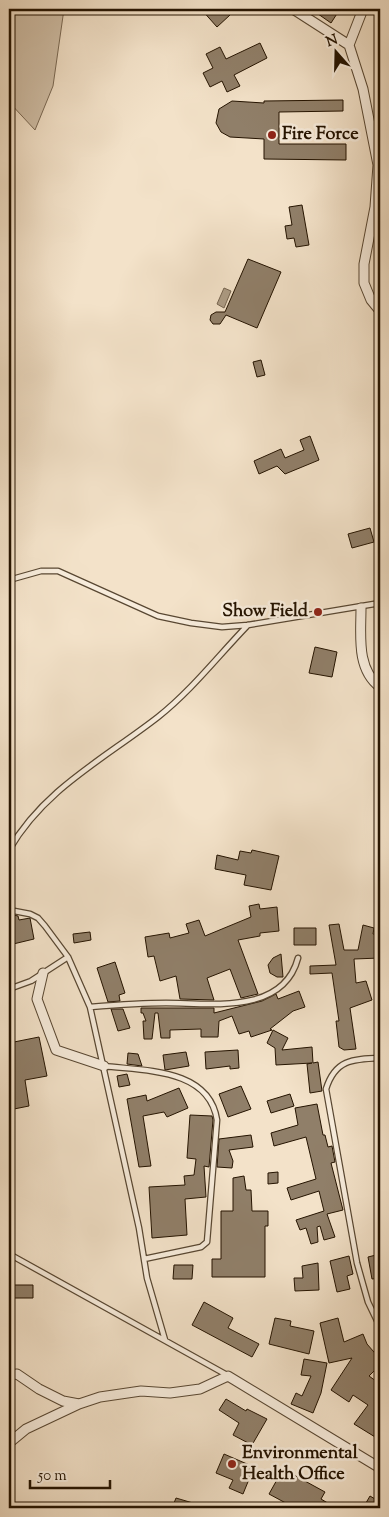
<svg xmlns="http://www.w3.org/2000/svg" width="389" height="1517" font-family="'Sorts Mill Goudy',serif">
	<rect width="100%" height="100%" fill="#f3e2c9"/>
	<filter id="stains"><feTurbulence type="fractalNoise" baseFrequency=".004" numOctaves="4"/><feColorMatrix values="0 0 0 0 .2 0 0 0 0 .09 0 0 0 0 .02 0 0 0 .5 -.17"/></filter>
	<radialGradient id="worn" r=".72"><stop offset=".6" stop-color="#630" stop-opacity="0"/><stop offset="1" stop-color="#630" stop-opacity=".3"/></radialGradient>
	<!-- green -->
	<path fill="#d0bfa7" stroke="#7a6954" d="M14,9h50l-11,77 -18,44 -26,-28v-84h4z"/>
	<!-- water -->
	<path fill="#ad9c85" stroke="#766550" d="M224,288l7,3 -7,17 -7,-4z"/>
	<!-- building -->
	<path fill="#907f69" stroke="#241300" d="M201,9h24l5,6 -13,12z
		M311,9h29l-9,14z
		M260,43l7,15 -33,17 6,11 -13,6 -5,-11 -12,6 -7,-14 10,-5 -7,-14 14,-7 6,12z
		M343,100v11l-64,1v32h67v16l-82,-1v-20l-34,-2 -9,-5 -5,-9 3,-14 13,-8 32,2v-2z
		M302,205l7,40 -13,2 -2,-9 -7,1 -2,-13 7,-1 -3,-18z
		M248,259l33,13 -24,56 -31,-13 -6,9h-7l-3,-4 1,-5 5,-3h9z
		M261,360l4,15 -8,2 -4,-15z
		M310,436l9,24 -34,14 -8,-8 -18,8 -5,-13 27,-12 4,9 19,-8 -4,-10z
		M370,528l4,14 -22,6 -4,-14z
		M315,647l22,5 -5,25 -23,-4z
		M252,850l27,6 -8,34 -27,-5 2,-10 -31,-6 2,-14 21,5 2,-9 11,2z
		M259,904l1,5 17,-2 2,24 -19,2v3l-22,4 20,54 -17,4 -11,-29 -23,9 7,22 -34,-1 -4,-23 -16,5 -6,-25 -6,1 -3,-20 24,-4 1,5 19,-5 -3,-9 13,-4 6,16 46,-19 -2,-11z
		M9,914l9,2 1,4 11,-2 4,21 -25,6z
		M339,924l5,26h14l5,-25 11,3 -1,6 7,1v23l-26,1 2,24 10,-2 6,19 -22,8 6,41 -12,1 -5,-3 -3,-26h3l-7,-48 -22,1v-8l26,-1 -7,-40z
		M294,928h22v17h-22z
		M90,932l1,8 -17,3 -1,-9z
		M281,954l2,23h-6l-7,-4 -2,-8 5,-7z
		M115,962l10,31 -6,2 1,6 -12,1 -11,-34z
		M299,991l6,16 -12,4 -23,18 2,1 -21,7 -2,-6 -10,3 -7,-18 -13,5 -1,16h-17v-8l-31,1v8h-9l-3,-25h-3l-3,26h-8l-1,-18h3l-3,-8h-2v-5h73v5l48,-12 14,-7 2,5z
		M111,1009h12l7,19 -12,3z
		M273,1030l15,8 -6,12 30,-3 1,16 5,-1 4,29 -12,2 -3,-29 5,-1 -36,2 -1,-17 -8,-5z
		M39,1037l8,39 -22,4 4,26 -20,4v-67z
		M238,1050l1,18 -9,1v-3l-24,3 -1,-17z
		M186,1052l3,14 -24,4 -2,-15z
		M128,1053l10,1 4,12 -15,-2z
		M127,1074l3,11 -11,2 -2,-11z
		M241,1086l10,23 -23,8 -9,-23z
		M179,1088l9,20 -21,9 -3,-5 -21,4 8,50 -12,1 -12,-68 19,-4 1,6z
		M290,1094l4,12 -23,7 -4,-12z
		M317,1104l6,31h2l3,12 4,-1 3,16 -4,1 12,47 -16,4 8,23 -11,3 -4,-14 -3,1 1,15 -7,2 -5,-16 -6,2 -4,-10 28,-9 -5,-20 -28,9 -4,-12 29,-9 -10,-42 -32,9 -3,-13 27,-8 -3,-17z
		M190,1115l22,1 1,4 -4,47 -5,-1 2,31 -21,2 2,36 -35,3 -3,-51 36,-2 -1,-9 10,-1 2,-16 -9,-1z
		M251,1135l2,12 -24,3 4,11 -1,7 -15,-1 2,-28z
		M278,1172v11l-10,1v-11z
		M244,1176l2,14h5l1,21h16v15h-3v51h-53v-18h9v-48h12v-33z
		M380,1254v24l-8,1 -4,-22z
		M349,1256l4,18 -6,2 3,13 -13,3 -7,-31z
		M318,1263l1,27 -24,1 -1,-13h9l-1,-12z
		M174,1265h19l-1,14h-19z
		M9,1285h24v13h-24z
		M204,1302l29,16 -5,10 31,16 -7,13 -60,-32z
		M275,1318l16,3 -1,5 24,5 -5,23 -40,-10z
		M338,1318l6,24 19,-8 4,10 13,15v6l-11,11 11,8v56l-26,-16 14,-19 -15,-10 -4,7 -18,-12 21,-32 -23,5 -9,-40z
		M304,1359l23,4 -6,30 -8,20 -22,-9 5,-11 6,3 9,-20 -10,-1z
		M226,1399l20,12 1,-2 20,10 -15,26 -19,-10 6,-12 -20,-13z
		M224,1454l30,13 -11,27 -14,-6 4,-8 -17,-7z
		M283,1469l42,23 -4,7 15,9h-41l-26,-14z
		M370,1496l10,6v6h-17z
		M176,1498l27,8v2h-31z"/>
	<g fill="none" stroke-linecap="round" stroke-linejoin="round">
		<defs>
			<path id="lane" d="M9,580l32,-9h17l100,45 33,7 31,4 26,-2 132,-22
				M9,850c35,-61 95,-91 149,-133 34,-27 60,-61 90,-92
				M9,910l21,4 8,4 7,8 23,31 22,50 49,221 8,50 18,62
				M9,989l22,-8 37,-24
				M90,1007c25,-2 50,-4 76,-4 45,0 117,12 132,-45
				M380,1058c-28,1 -45,2 -54,31l31,174 11,39 12,25
				M104,1066c40,5 105,2 113,54l-10,122 -6,5 -57,12
				M9,1254l218,121"/>
			<path id="street" d="M293,9l56,36
				M363,9l-14,36 14,44 15,76 -3,42 -11,57v19l7,17 9,11
				M361,608c0,27 -5,61 19,79
				M43,973l-6,26 19,51 48,16
				M9,1375l8,-1 22,15 24,12 16,3 21,-7 41,-6 29,2 30,-4 28,-13 152,92
				M9,1443l17,-14 53,-25"/>
		</defs>
		<!-- lane casing -->
		<use href="#lane" stroke="#584732" stroke-width="7"/>
		<!-- street casing -->
		<use href="#street" stroke="#584732" stroke-width="11"/>
		<!-- lane -->
		<use href="#lane" stroke="#f7ecdc" stroke-width="4.5"/>
		<!-- street -->
		<use href="#street" stroke="#f7ecdc" stroke-width="9"/>
	</g>
	<!-- markers -->
	<g fill="#8f2418" stroke="#f7ecdc" stroke-width="2">
		<circle cx="272" cy="135" r="5"/>
		<circle cx="318" cy="612" r="5"/>
		<circle cx="232" cy="1464" r="5"/>
	</g>
	<g text-anchor="middle" dominant-baseline="central" stroke-width="5" stroke-linejoin="round" paint-order="stroke">
		<!-- poi labels -->
		<g font-size="18" font-weight="bold" fill="#241300" stroke="#f7ecdc" text-anchor="start">
			<text x="282" y="135">Fire Force</text>
			<text x="308" y="612" text-anchor="end">Show Field</text>
			<text x="242" y="1454">Environmental<tspan x="242" dy="21">Health Office</tspan></text>
		</g>
	</g>
	<!-- margin -->
	<rect width="389" height="1517" fill="none" stroke="#f3e2c9" stroke-width="30"/>
	<rect x="10" y="10" width="369" height="1497" fill="none" stroke="#241300" stroke-width="2.5"/>
	<rect x="15" y="15" width="359" height="1487" fill="none" stroke="#241300"/>
	<!-- north arrow -->
	<g transform="translate(336 52) rotate(340)" stroke="#f7ecdc" stroke-width="4" paint-order="stroke">
	<path d="M0-4L9 19L0 12L-9 19Z" fill="#241300"/>
	<text y="-8" font-size="14" font-weight="bold" text-anchor="middle" fill="#241300">N</text>
	</g>
	<!-- scale -->
	<path d="M30 1480v8h80v-8" fill="none" stroke="#241300" stroke-width="2.5"/>
	<text x="38" y="1480" font-size="15" fill="#241300" stroke="#f7ecdc" stroke-width="4" paint-order="stroke">50 m</text>
	<rect width="100%" height="100%" filter="url(#stains)"/>
	<rect width="100%" height="100%" fill="url(#worn)"/>
</svg>
